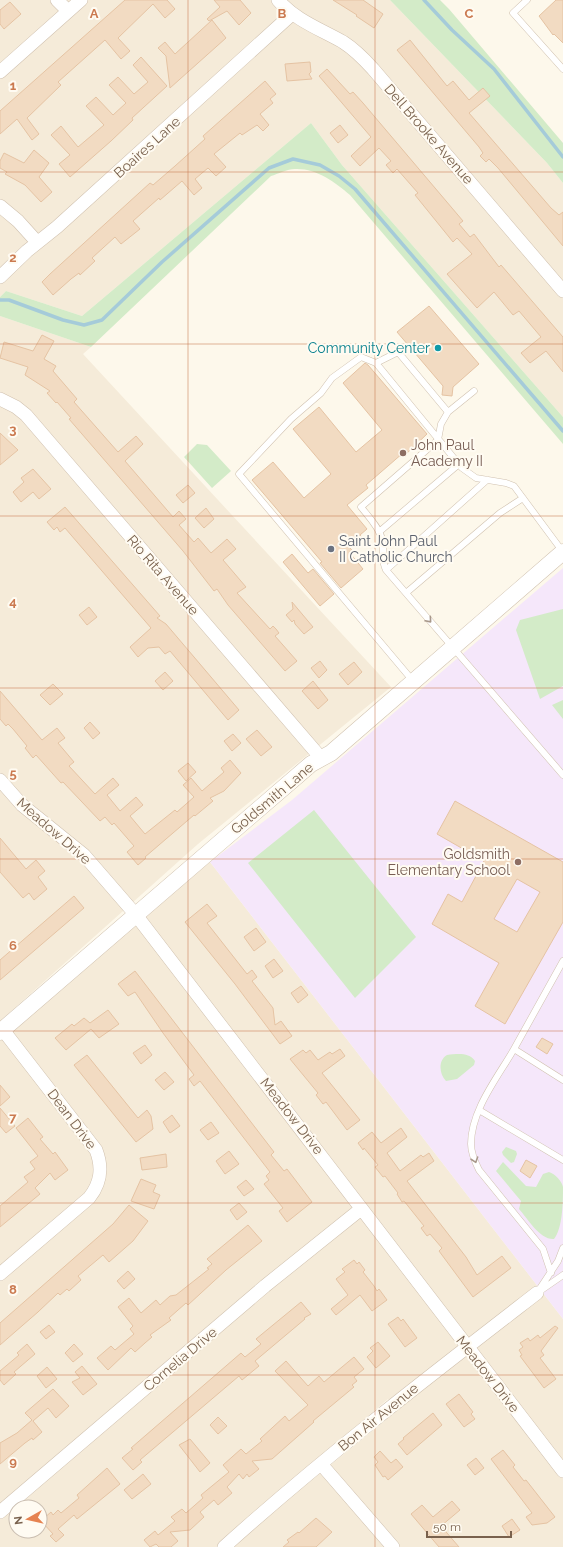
<svg xmlns="http://www.w3.org/2000/svg" width="563" height="1547" font-family="Raleway,sans-serif">
	<rect width="100%" height="100%" fill="#fdf8eb"/>
	<!-- residential -->
	<path fill="#f5ebd9" fill-rule="evenodd" d="M0,0h390l157,163 16,20v234l-221,-252 -31,-42 -229,193 -76,-25 -6,6z
		M0,316l91,31 -8,7 308,333 -193,157 -198,177z
		M210,862l353,457v228h-563v-506zM388,1399l9,12 -144,117 -7,-8zM16,1507h24v24h-24z"/>
	<!-- education -->
	<path fill="#f5e7fa" d="M563,568v751l-353,-457 82,-62z"/>
	<!-- green -->
	<path fill="#d3ebc8" d="M390,0h50l9,9 114,134v40l-16,-20z
		M311,123l31,42 221,252v27l-213,-249c-15,-13 -34,-27 -55,-26 -8,0 -17,5 -24,7l-180,171 -91,-31v-19l6,-6 76,25z
		M197,444l10,1 24,26 -19,17 -28,-31z
		M563,609v77l-23,13 -24,-69 4,-10z
		M563,700v19l-11,-14z
		M314,810l102,127 -61,61 -107,-135z
		M447,1055c10,-1 22,-3 28,6l-1,4 -17,14 -11,2c-7,-7 -8,-21 1,-26z
		M506,1147l10,4 1,3 -3,8 -3,1 -8,-8 -1,-3z
		M503,1162l23,24 10,1 7,-13 6,-2c6,2 13,9 14,15 0,13 0,41 -9,52 -14,1 -26,-20 -35,-30l2,-8 -25,-30z"/>
	<g fill="none" stroke-linecap="round" stroke-linejoin="round">
		<!-- stream -->
		<path stroke="#a5cbd9" stroke-width="3.5" d="M424,0l28,30 42,39 69,88
			M0,300h9l54,20 21,5 18,-5 60,-58 107,-94 24,-9 27,6 19,11 16,13 208,242"/>
	</g>
	<!-- building -->
	<path fill="#f2dbc2" stroke="#e5c3a3" fill-rule="evenodd" d="M125,0h42l8,9 -10,9 -12,-14 -35,34 12,13 -9,8 -16,-19 -47,42 3,3 -34,33 12,16 -7,6 -15,-21 -17,15v-23z
		M214,0h26l11,13 -12,12 -12,-14 -18,10 -2,-2 13,-12z
		M333,0h30l20,14 -9,14 -18,-12 1,-1z
		M556,0h7v43l-9,-9 -1,1 -14,-19z
		M10,2l11,12 -17,15 -4,-5v-14z
		M212,20l14,18 -56,50 -4,-32 -8,-8 7,-6 10,12z
		M410,40l37,46 6,-5 16,19 14,-12 7,8 -21,17 82,95 8,7 4,-3v34l-65,-78 -9,-9 -3,3 -6,-6 3,-3 -4,-6 -82,-97z
		M141,57l26,29 -35,32 1,2 -22,21 -41,36 -11,-13 11,-9 -19,-20 10,-9 17,21 26,-22 -18,-19 10,-9 17,18 13,-12 -17,-18 9,-8 16,17 14,-12 -15,-17z
		M310,62l1,10 -2,2 3,5 -25,2 -2,-17z
		M327,69l23,25 3,-2 10,11 100,118 -4,3 11,13 4,-3 25,33 2,-2 62,72v35l-17,-21 -16,12 -9,-10 20,-16 -22,-26 -6,4 -19,-23 -17,16 -30,-34 25,-20 -15,-16 -4,4 -4,-5 -34,-42 3,-2 -21,-24 -4,4 -7,-8 5,-4 -12,-13 -19,18 -9,-10 20,-19 -52,-61z
		M265,81l11,13 -6,5 3,4 -13,11 9,11 -6,6 -6,-6 -15,10 -2,-2 -26,21 12,13 -10,9 -8,-8 -13,11 7,9 -8,7 -12,-14 -22,19 -1,-2 -26,23 7,8 -19,15 -6,-7 -23,21 3,3 -15,14 -1,-2 -8,6 -18,16 -11,-13 8,-8 100,-91 3,2 22,-19 30,-27 -2,-3z
		M340,125l8,10 -10,8 -8,-10z
		M34,150l15,13 -10,14 13,15 -11,10 -16,-17 -20,-11 2,-2 -7,-4v-7l4,-8 20,10z
		M429,306l50,58 -26,23 -1,9 -10,-1 1,-9 -46,-54z
		M42,335l12,6 -10,18 12,7 -3,5 24,28 -3,3 44,50 18,-16 7,8 -18,17 48,56 6,-6 7,8 -7,6 15,17 4,-4 13,15 16,-14 9,10 -13,11 23,27 -9,6 33,36 3,-3 3,3 3,4 -4,3 22,25 -12,10 -57,-66 -11,-16 -3,2 -31,-40 -114,-132 2,-1 -14,-16 -1,1 -9,-10 3,-2 -25,-16 3,-8 -28,-9 4,-16 29,9z
		M365,363l3,2 59,69 -22,21 -2,-2 -37,32 2,3 -21,17 20,24 -7,6 2,3 -12,10 2,2 -3,2 14,17 -22,19 -21,-25 2,-1 -70,-82 21,-18 31,36 27,-24 -38,-45 26,-22 37,45 26,-22 -39,-47z
		M0,433l18,17 -18,15z
		M33,469l18,20 -12,10 -6,-7 -12,10 -8,-10 11,-10 -3,-4z
		M188,485l7,8 -12,10 -7,-8z
		M65,507l95,109 -3,2 9,6 73,86 -11,10 -58,-69 -5,3 -6,-7 -11,1 -10,9 -8,-10 21,-19 -86,-100 -5,4 -3,-5 -3,3 -7,-8z
		M206,508l8,11 -10,9 -9,-10z
		M292,554l16,19 5,-4 21,25 -14,12 -37,-44z
		M292,602l21,25 -9,7 -9,-10 -1,-4 -2,2 -6,-7 7,-6z
		M89,607l8,10 -10,8 -8,-10z
		M320,661l7,9 -8,8 -8,-10z
		M354,662l8,10 -14,13 -9,-11z
		M165,672l8,9 -10,9 -8,-9z
		M313,681l15,19 -10,9 -16,-18z
		M53,684l10,10 -13,11 -10,-10z
		M0,691l42,49 15,-12 8,10 -7,5 16,19 -5,4 26,28 18,-16 6,7 -12,10 13,16 16,-14 7,8 -13,11 15,18 30,-24 2,2 17,-15 -11,-12 8,-7 11,13 22,-19 -3,-4 9,-8 11,13 -17,18 -14,7 3,3 -18,15 -1,-1 -49,42 1,1 -8,7 -11,-13 7,-6 -20,-23 -2,2 -7,-8 -5,4 -37,-39 -2,1 -25,-28 -3,3 -8,-10 2,-2 -14,-17 -5,-5 -2,2 -6,-7z
		M90,722l10,11 -7,6 -9,-11z
		M257,730l15,17 -11,9 -15,-17z
		M233,734l8,9 -9,8 -8,-10z
		M188,763l8,9 -10,9 -8,-10z
		M455,801l108,61v60l-58,102 -30,-18 24,-43 -67,-39 16,-30 14,8 22,-41 -47,-27zM517,879l23,13 -23,40 -23,-13z
		M0,838l26,31 10,-9 9,11 -7,6 9,12 -13,11 -5,-7 -6,5 -23,-26z
		M74,896l10,12 -84,72v-20z
		M207,904l10,12 -10,7 40,51 5,-4 5,7 -5,4 21,27 2,17 6,-4 11,15 -12,8 -45,-60 -50,-62z
		M256,928l10,14 -12,9 -10,-14z
		M274,959l9,12 -10,7 -8,-12z
		M135,971l139,181 -3,3 13,16 3,-2 25,33 -25,20 -8,-11 4,-3 -19,-24 5,-4 -3,-4 4,-4 -70,-91 -6,5 -5,-7 5,-4 -31,-42 -28,-41 -7,4 -10,-12z
		M301,986l7,9 -10,8 -7,-10z
		M108,1010l11,14 -20,14 -8,-9 -25,21 -11,-12 17,-14 2,2 10,-8 6,5z
		M542,1038l11,6 -6,10 -11,-7z
		M145,1045l7,10 -11,9 -8,-11z
		M340,1049l5,7 -23,17 38,47 -13,10 -21,-28 -3,2 -7,-9 2,-2 -28,-34 13,-9 3,3 4,-3 8,10 12,-8 2,2z
		M87,1055l51,63 9,-8 4,6 2,13 -17,13 -62,-77z
		M165,1072l9,10 -10,8 -9,-10z
		M0,1085l10,12 -10,9z
		M0,1108l15,18 -9,7 -6,-7z
		M172,1115l8,11 -10,7 -7,-11z
		M28,1118l15,19 -3,2 13,15 2,-2 13,18 -13,10 -5,-7 -15,15 5,6 -40,33v-21l28,-24 -4,-5 11,-8 -5,-7 8,-6 -22,-28z
		M211,1122l8,11 -11,7 -8,-10z
		M401,1128l6,9 -20,16 13,18 21,-16 2,2 6,-4 5,8 -27,20 59,76 11,18 25,-19 9,12 -38,29 -34,-46 3,-3 -12,-14 -3,2 -6,-8 3,-2 -20,-25 -2,1 -5,-8 1,-1 -13,-17 -2,1 -8,-10 3,-2 -14,-17 -1,2 -5,-7 14,-11 9,11z
		M229,1151l10,13 -14,10 -9,-13z
		M166,1154l1,13 -25,3 -2,-12z
		M526,1160l11,6 -7,12 -10,-7z
		M141,1179l15,6 -3,7 7,3 -6,14 -23,-8z
		M246,1180l8,9 -10,7 -7,-9z
		M239,1203l8,9 -10,8 -7,-10z
		M129,1205l19,16 -15,20 -24,21 -6,-7 -25,21 3,4 -12,11 -2,-2 -7,6 -2,-2 -20,19 -38,33v-22l113,-99z
		M248,1225l14,16 -36,29 -38,35 -2,-2 -17,15 2,2 -21,15 2,2 -7,6 -10,9 -4,-4 -23,22 -11,-12 14,-12 4,4 19,-16 -4,-5 3,-3 -15,-19 11,-9 12,15 15,-13 4,5 10,-9 6,-1 33,-26 -2,-1 5,-4 -5,-5z
		M354,1260l3,4 2,-2 6,8 -2,2 11,14 3,5 2,-2 8,11 -15,11 -12,-16 -24,20 -5,-6 17,-14 -12,-16 9,-7 -3,-3z
		M128,1271l7,8 -11,10 -7,-8z
		M301,1302l10,12 -7,4 1,1 -50,42 4,5 -17,14 -3,-4 -99,84 2,2 -9,8 -11,-12 11,-9 -2,-1 110,-95 4,4 16,-13 -5,-5z
		M398,1317l3,4 2,-2 14,19 -12,9 -17,-23z
		M49,1325l6,7 -9,7 -6,-7z
		M555,1326l3,2 -17,23 3,4 -4,3 16,21 -12,9 -24,-32 2,-1 -3,-5 4,-3 -3,-4 8,-5 2,3 8,-6 2,3z
		M378,1342l12,14 -14,12 -9,-11 6,-6 -3,-3z
		M27,1344l8,10 -21,18 2,2 -12,11 -4,-5v-9l19,-16 -2,-2z
		M74,1344l9,10 -10,8 -8,-9z
		M354,1357l10,12 -10,8 3,4 -5,4 2,2 -41,34 1,1 -42,37 -20,2 7,8 -10,8 -2,-3 -4,5 -4,-5 -12,13 5,6 -14,12 -4,-5 -14,12 4,5 -14,13 -20,2 8,9 -7,6h-12l-3,-3 -6,3 -6,-7 11,-9 3,4 17,-14 -4,-4 11,-8 4,4 17,-15 -2,-3 28,-23 -6,-7 18,-16 5,5 16,-13 -2,-2 25,-23 4,5 19,-16 -33,-34 11,-10 22,25 11,-10 5,6z
		M82,1366l15,18 -14,11 -11,-13 8,-4 -5,-6z
		M47,1367l10,12 -11,9 -9,-12z
		M53,1389l16,17 -13,12 -8,-10 -15,13 9,11 -9,8 -1,-2 -7,5 -25,21v-21l17,-10 15,-13 -7,-7z
		M459,1394l14,18 -2,2 4,5 -11,8 -18,-23z
		M433,1413l9,12 -35,30 -9,-11 6,-5 -1,-1z
		M218,1417l9,9 -9,8 -8,-9z
		M190,1439l20,24 -10,9 -21,-27z
		M503,1450l12,15 -2,2 11,14 2,-1 29,37 -8,6 -15,2 -6,-8 6,-4 -41,-54z
		M380,1451l11,12 5,-4 7,8 -15,13 -3,-4 -2,1 -8,-12 3,-3 -4,-5z
		M476,1458l8,10 -9,7 -8,-10z
		M107,1468l13,16 -43,35 -3,-4 -16,14 6,6 -8,7 -6,-6 3,-2 -10,-11 2,-1 -2,-3 8,-7 2,3 5,-5 3,3 18,-15 -2,-3z
		M143,1474l8,10 -19,15 -8,-9z
		M452,1501l8,9 -19,16 18,21h-20l-28,-33 11,-9 11,12z
		M316,1518l16,14 -16,15h-33l6,-5 -2,-2 11,-8 1,1z
		M512,1519l8,11 -11,7 -7,-11z"/>
	<g fill="none" stroke-linecap="round" stroke-linejoin="round">
		<defs>
			<path id="service" d="M527,0l-14,13 50,56
				M376,363l86,105 14,10 30,5 8,3 49,66
				M448,412l26,-21
				M379,532l80,-68
				M386,570l101,-90
				M406,593l94,-80 23,-15
				M413,681l-174,-207 52,-55 30,-26 11,-15 29,-21 15,6 22,-11 50,60 -7,12 -3,16 -77,67c7,9 18,20 21,32 3,11 -2,19 4,31l177,205
				M514,1049l49,-88
				M479,1110l84,50
				M551,1273l-8,-24 -64,-79c-4,-8 -8,-17 -8,-26 0,-34 27,-67 43,-95l49,31
				M540,1291l23,-16
				M537,1293l21,-32 5,-13"/>
			<path id="minor" d="M57,0l11,11
				M278,0c17,20 42,29 65,42 11,7 21,17 30,27l190,222
				M0,72l81,-72
				M0,206l18,15 19,21
				M0,277l27,-26 30,-24 235,-213
				M0,399l16,8 10,8 295,343
				M0,780l22,25 62,50 52,60 427,556
				M0,1274l89,-76c12,-15 14,-30 7,-48l-93,-120
				M321,1464l72,83
				M0,1512l265,-226 96,-77
				M224,1547c100,-90 207,-172 313,-254"/>
			<path id="tertiary" d="M0,1032l311,-268 20,-11 232,-201"/>
		</defs>
		<!-- service casing -->
		<use href="#service" stroke="#d0c1af" stroke-width="7"/>
		<!-- minor casing -->
		<use href="#minor" stroke="#d0c1af" stroke-width="14"/>
		<!-- tertiary casing -->
		<use href="#tertiary" stroke="#d0c1af" stroke-width="17"/>
		<!-- service -->
		<use href="#service" stroke="#fff" stroke-width="6"/>
		<!-- minor -->
		<use href="#minor" stroke="#fff" stroke-width="13"/>
		<!-- tertiary -->
		<use href="#tertiary" stroke="#fff" stroke-width="16"/>
	</g>
	<!-- one-way arrows -->
	<defs><path id="oneway-chevron" d="M-2-3.5L2.5 0L-2 3.5" fill="none" stroke-width="1.6" stroke-linecap="round" stroke-linejoin="round"/></defs>
	<g stroke="#a8988b">
		<use href="#oneway-chevron" transform="translate(429 620) rotate(49)"/>
		<use href="#oneway-chevron" transform="translate(475 1160) rotate(71)"/>
	</g>
	<!-- grid -->
	<path fill="none" stroke="#cb7a50" stroke-width="1" stroke-opacity="0.55" d="M188,0v1547M375,0v1547M0,172h563M0,344h563M0,516h563M0,688h563M0,859h563M0,1031h563M0,1203h563M0,1375h563"/>
	<!-- markers -->
	<circle fill="#0f9aa8" stroke="#fffbf2" stroke-width="1.5" cx="438" cy="348" r="4"/>
	<g fill="#8d6e63" stroke="#fffbf2" stroke-width="1.5">
		<circle cx="403" cy="453" r="4"/>
		<circle cx="518" cy="862" r="4"/>
	</g>
	<circle fill="#6b7280" stroke="#fffbf2" stroke-width="1.5" cx="331" cy="549" r="4"/>
	<g text-anchor="middle" dominant-baseline="central" stroke-width="4" stroke-linejoin="round" paint-order="stroke">
		<!-- street labels -->
		<g font-size="14" fill="#79614d" stroke="#fffbf2">
			<text transform="translate(429 134) rotate(49)">Dell Brooke Avenue</text>
			<text transform="translate(147 147) rotate(-42)">Boaires Lane</text>
			<text transform="translate(163 575) rotate(49)">Rio Rita Avenue</text>
			<text transform="translate(272 798) rotate(-40)">Goldsmith Lane</text>
			<text transform="translate(54 831) rotate(41)">Meadow Drive</text>
			<text transform="translate(292 1116) rotate(52)">Meadow Drive</text>
			<text transform="translate(72 1119) rotate(53)">Dean Drive</text>
			<text transform="translate(180 1359) rotate(-40)">Cornelia Drive</text>
			<text transform="translate(488 1374) rotate(52)">Meadow Drive</text>
			<text transform="translate(378 1417) rotate(-39)">Bon Air Avenue</text>
		</g>
		<!-- culture labels -->
		<g font-size="14" fill="#0d838f" stroke="#fffbf2" text-anchor="end">
			<text x="430" y="348">Community Center</text>
		</g>
		<!-- education labels -->
		<g font-size="14" fill="#785e54" stroke="#fffbf2" text-anchor="start">
			<text x="411" y="445">John Paul<tspan x="411" dy="16">Academy II</tspan></text>
			<text x="510" y="854" text-anchor="end">Goldsmith<tspan x="510" dy="16">Elementary School</tspan></text>
		</g>
		<!-- worship labels -->
		<g font-size="14" fill="#5b616d" stroke="#fffbf2" text-anchor="start">
			<text x="339" y="541">Saint John Paul<tspan x="339" dy="16">II Catholic Church</tspan></text>
		</g>
	</g>
	<g font-size="13" text-anchor="middle" font-weight="bold" fill="#cb7a50" stroke="#fffbf2" stroke-width="4" stroke-linejoin="round" paint-order="stroke">
		<text x="94" y="18">A</text>
		<text x="282" y="18">B</text>
		<text x="469" y="18">C</text>
		<text x="13" y="90">1</text>
		<text x="13" y="262">2</text>
		<text x="13" y="434">3</text>
		<text x="13" y="606">4</text>
		<text x="13" y="778">5</text>
		<text x="13" y="950">6</text>
		<text x="13" y="1122">7</text>
		<text x="13" y="1294">8</text>
		<text x="13" y="1466">9</text>
	</g>
	<!-- north arrow -->
	<g transform="translate(28 1519) rotate(262)"><circle r="19" fill="#fffbf2" stroke="#c9bdb0"/>
	<path d="M0-3L7 15L0 10L-7 15Z" fill="#e68351"/>
	<text y="-6" font-size="11" font-weight="bold" text-anchor="middle" fill="#79614d">N</text>
	</g>
	<!-- scale -->
	<path d="M427 1531v6h84v-6" fill="none" stroke="#79614d" stroke-width="2"/>
	<text x="433" y="1531" font-size="12" fill="#79614d" stroke="#fffbf2" stroke-width="3" paint-order="stroke">50 m</text>
</svg>
